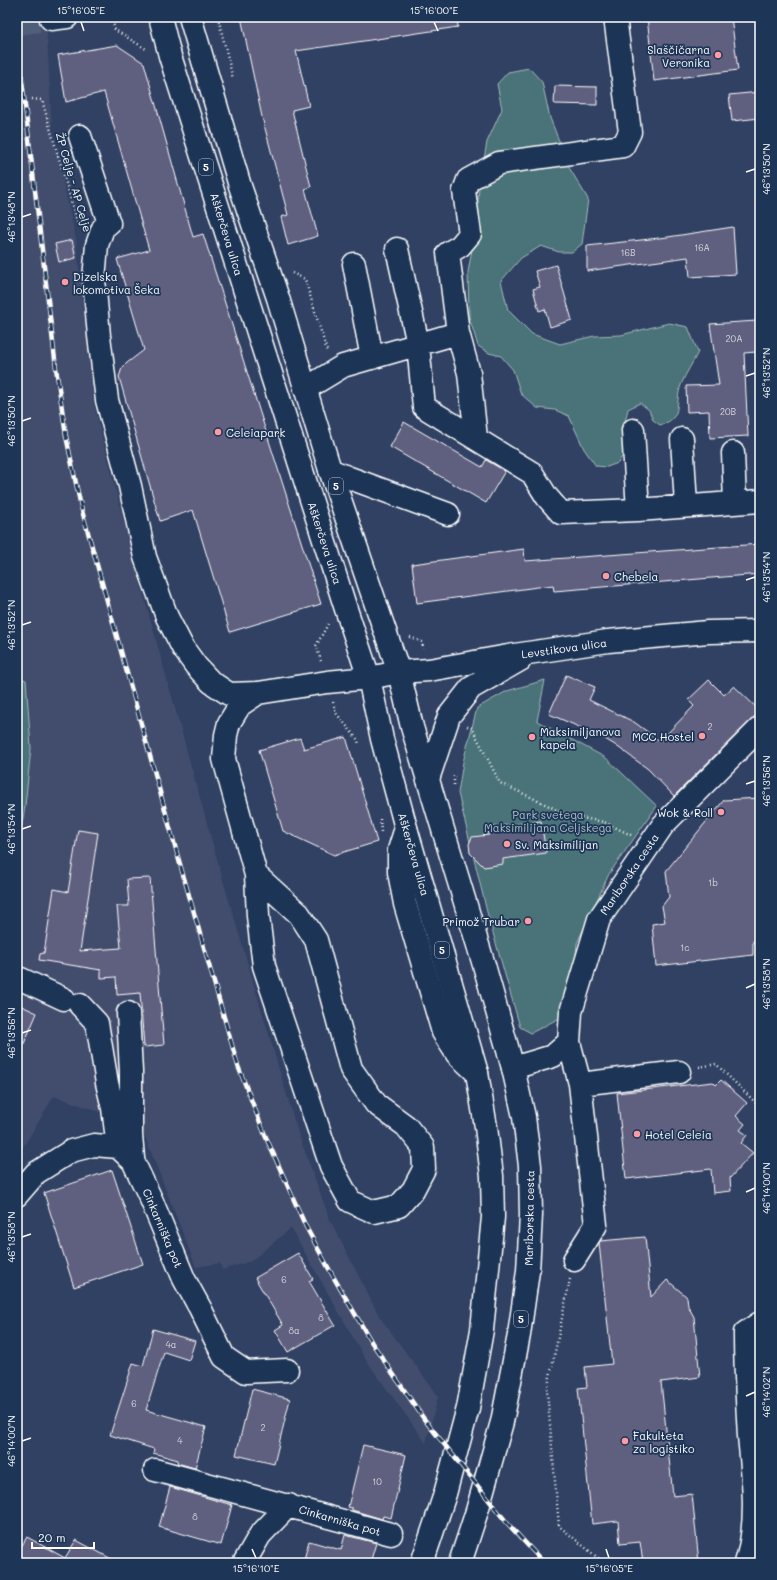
<svg xmlns="http://www.w3.org/2000/svg" width="777" height="1580" font-family="Mali,sans-serif">
	<rect width="100%" height="100%" fill="#314163"/>
	<filter id="ink" filterUnits="userSpaceOnUse"><feTurbulence type="fractalNoise" baseFrequency=".025" numOctaves="2"/><feDisplacementMap in="SourceGraphic" scale="8" xChannelSelector="R" yChannelSelector="G"/><feConvolveMatrix kernelMatrix="1 2 1 2 8 2 1 2 1" color-interpolation-filters="sRGB"/></filter>
	<g filter="url(#ink)">
		<!-- built -->
		<path fill="#434e6e" d="M17,17h29l6,116 24,107 18,166 42,162 85,306 77,259 32,87 49,96 59,80 -12,47 -60,-83 -75,-132 -40,33 -29,9 -2,-7 -24,4 -55,-141 -87,-30 -37,61v-302l8,-49 1,-126 -9,-3z"/>
		<!-- green -->
		<path fill="#4a7378" stroke="#a4b9bc" d="M529,68l13,14 8,36 20,51 18,30 -6,45 -10,8h-13l-18,-6 -20,12 -20,23 7,29 24,24 28,10 34,-8 27,-1 48,-12 19,4 10,25c-5,11 -13,22 -17,33 -7,19 3,33 -21,40l-7,-5 -4,-10 -9,-7 -12,6 -4,17 1,26 -7,11 -11,4 -11,-1 -12,-17 -15,-33 -14,-6 -18,-2 -16,-14 -8,-24 -12,-14 -12,-3 -11,-7 -9,-29 -1,-45 8,-45 3,-40 8,-45 15,-33 -5,-25 11,-12z
			M17,677l9,3 5,68 -6,58 -8,49z
			M545,680l-8,41 69,37 51,48 -48,68 -32,69 -6,69 -40,21 -11,-6 -33,-115 -29,-119 5,-31 14,-54 30,-17z"/>
		<!-- building -->
		<path fill="#5f5e7f" stroke="#fff" d="M241,17h216l1,10 -162,24 13,55 -17,4 19,77 -6,2 13,47 -30,9 -7,-28 7,-2 -26,-98z
			M647,17h84l7,53 -84,11z
			M117,45l27,18 49,174 10,-3 118,370 -91,28 -37,-122 -33,11 -41,-144 3,-9 5,-5 17,-13 -27,-91 32,-9 -45,-158 -38,10 -8,-47z
			M555,86l42,1v18l-43,-1z
			M760,92v26l-28,3 -3,-26z
			M733,227l3,47 -46,3 -2,-20 -101,14v-25l81,-9z
			M72,240l4,18 -17,4 -4,-18z
			M556,265l16,55 -22,7 -5,-18 -6,2 -6,-22 7,-2 -5,-16z
			M757,321l-1,31 -12,1 4,83 -38,2 -1,-27 -22,1 -1,-26 33,-1 -9,-61z
			M404,422l78,45 4,-7 19,11 -19,32 -96,-56z
			M760,544v30l-206,17 -1,-6 -136,18 -5,-39 112,-15 1,12z
			M566,675l29,12 -6,13 45,22 26,19 34,-35 -6,-6 21,-20 15,15 10,-9 26,25 -86,85 -26,-27 -33,-24 -15,-9 -51,-22z
			M346,737l31,105 -43,13 -51,-24 -24,-81 41,-12 4,11z
			M760,798v143h-7v14l-97,11 -4,-42 13,-2 -3,-16 7,-9 -3,-26 58,-71z
			M541,821l5,32 -43,6v5l-19,3 -14,-14 -1,-9 3,-7 17,-2 -1,-7z
			M78,830l20,3 -18,118 41,-3 -4,-42h12l-2,-27 23,-1 14,167 -20,2 -4,-54 -23,2 -1,-18 -15,1v-8l-62,-10 1,-6 4,-1 10,-64 14,3z
			M17,1004l20,9 -20,47z
			M721,1080l26,23 -11,13 9,8 -5,6 7,5 -6,8 12,10 -23,25 1,13 -18,2 -2,-24 -85,10 -9,-86 96,-11 3,3z
			M112,1170l31,94 -69,23 -30,-94z
			M645,1237l6,60 16,-17 20,17 1,9 6,11 6,60 -39,5 12,114 19,-2 7,69h-56l-3,-21 -20,2 -2,-23 -26,3 -14,-136 9,-1 -2,-20 27,-3 -13,-121 1,-2z
			M298,1253l15,26 -4,2 26,44 -47,27 -13,-22 8,-5 -28,-47z
			M153,1329l42,12 -6,19 -25,-8 -18,58 60,17 -11,41 -18,-5 1,-3 -25,-7 1,-4 -44,-14 23,-72 10,3z
			M252,1389l38,10 -16,65 -38,-9z
			M363,1445l43,10 -15,63 -8,-2 -1,3 -30,-9v-2l-4,-1z
			M170,1487l62,18 -11,40 -62,-18z
			M345,1535l31,8 -6,20h-67l6,-22 32,9z
			M27,1537l38,21 11,-18 43,23h-102v-9z"/>
		<g fill="none" stroke-linecap="round" stroke-linejoin="round">
			<!-- minor-tunnel -->
			<path stroke="#505e7a" stroke-width="22" stroke-dasharray="22 11" stroke-linecap="butt" d="M17,24l34,-5"/>
			<defs>
				<path id="minor" d="M51,19l16,-2
					M80,136l29,87 -6,5 -6,17 -3,34 5,57 8,64 23,86 15,71 22,60 16,31 13,18 15,16 18,12 29,-1 69,-11 42,-4 30,-6 30,-2 79,-14 100,-15 100,-9 52,-1
					M397,249l21,95 6,63 108,66 15,24 14,16 77,-3 122,-9
					M354,264l18,94
					M458,333l11,40 7,65
					M305,389l38,-23 115,-33 -10,-80 12,-7 10,-12 -6,-43 4,-11 31,-17 124,-17 7,-14 -15,-115
					M633,430l5,80
					M682,439l4,66
					M733,453l2,49
					M330,470l17,7 101,37
					M428,779l21,-63 22,-28 49,-28
					M406,828l-7,22v22l6,32 38,128 14,22 20,19
					M256,875l43,39 17,26 35,129 25,35 30,22 17,21 1,22 -11,21 -14,16 -25,6 -24,-11 -19,-35 -67,-200 -6,-50 -2,-41 -32,-116 2,-24 3,-12 11,-18 18,-12
					M21,979l43,20
					M80,1005l17,18 10,60 6,25 5,39
					M128,1013l3,59v63l2,23
					M569,1042l11,42 16,141 -22,35
					M513,1068l40,-12 16,-14 2,-30 28,-93 64,-94 97,-97
					M580,1084l99,-12
					M17,1195l19,-22 35,-22 23,-6 24,2 15,14 18,38 33,80 16,29 24,49 22,15 41,-2
					M155,1470l236,64
					M244,1563l16,-28 29,-30
					M746,1563c13,-41 7,-85 3,-127 -2,-34 -4,-68 -4,-103l15,-10"/>
				<path id="major" d="M160,17l10,39 175,550 24,72 13,61 24,89 71,245 9,54 6,49 1,41 -11,113 -14,78 -23,86 -23,69
					M190,17l50,169 38,112 52,172 69,202 13,55 72,238 29,103 11,49 6,49 1,49 -3,56 -9,64 -17,87 -25,89 -17,52"/>
			</defs>
			<!-- minor casing -->
			<use href="#minor" stroke="#fff" stroke-width="25"/>
			<!-- major casing -->
			<use href="#major" stroke="#fff" stroke-width="25"/>
			<!-- path -->
			<path stroke="#fff" stroke-width="2.5" stroke-dasharray="1 3" stroke-linecap="butt" d="M112,17l3,13 31,19
				M218,17l15,62
				M32,99l10,1 37,128
				M292,273l13,6 22,72
				M410,637l12,5 1,7
				M321,661l-5,-15 12,-22
				M333,702l3,11 22,27 1,5
				M467,726l5,2 28,55 37,17 30,15 37,7 27,13
				M454,785v-11
				M380,819l1,13
				M699,1067l17,-3 44,43
				M570,1279l-23,112 12,135 45,37"/>
			<!-- minor -->
			<use href="#minor" stroke="#1d3557" stroke-width="22"/>
			<!-- major -->
			<use href="#major" stroke="#1d3557" stroke-width="22"/>
			<defs>
				<path id="rail" d="M17,38l39,330 10,68 15,71 99,357 58,202 27,69 41,92 28,51 38,65 52,76 84,105 36,39"/>
			</defs>
			<!-- rail casing -->
			<use href="#rail" stroke="#fff" stroke-width="4.5"/>
			<!-- rail -->
			<use href="#rail" stroke="#1d3557" stroke-width="3" stroke-dasharray="9" stroke-linecap="butt"/>
		</g>
	</g>
	<!-- ticks -->
	<path fill="none" stroke="#fff" stroke-width="1.5" d="M81,22l3,9M434,22l4,9M746,172l9,-3M22,217l9,-3M746,376l9,-3M22,421l9,-3M746,580l9,-3M22,625l9,-3M746,784l9,-3M22,829l9,-3M746,988l9,-4M22,1033l9,-3M746,1192l9,-4M22,1237l9,-3M746,1396l9,-4M22,1441l9,-3M252,1549l4,9M606,1549l3,9"/>
	<!-- markers -->
	<g fill="#ff9aa2" stroke="#1d3557" stroke-width="1.5">
		<circle cx="718" cy="55" r="4"/>
		<circle cx="65" cy="282" r="4"/>
		<circle cx="218" cy="432" r="4"/>
		<circle cx="606" cy="576" r="4"/>
		<circle cx="702" cy="736" r="4"/>
		<circle cx="532" cy="737" r="4"/>
		<circle cx="721" cy="812" r="4"/>
		<circle cx="507" cy="844" r="4"/>
		<circle cx="528" cy="921" r="4"/>
		<circle cx="637" cy="1134" r="4"/>
		<circle cx="625" cy="1441" r="4"/>
	</g>
	<g text-anchor="middle" dominant-baseline="central" stroke-width="3.5" stroke-linejoin="round" paint-order="stroke">
		<!-- number labels -->
		<g font-size="9" fill="#d7d7df">
			<text x="702" y="247">16A</text>
			<text x="628" y="252">16B</text>
			<text x="734" y="338">20A</text>
			<text x="728" y="411">20B</text>
			<text x="710" y="726">2</text>
			<text x="713" y="882">1b</text>
			<text x="685" y="947">1c</text>
			<text x="284" y="1279">6</text>
			<text x="321" y="1317">8</text>
			<text x="294" y="1330">8a</text>
			<text x="171" y="1344">4a</text>
			<text x="134" y="1403">6</text>
			<text x="263" y="1427">2</text>
			<text x="180" y="1440">4</text>
			<text x="377" y="1481">10</text>
			<text x="195" y="1516">8</text>
		</g>
		<!-- shield labels -->
		<g fill="#1d3557" stroke="#bbc2cd" stroke-width="1">
			<rect x="199" y="159" width="14" height="16" rx="3"/>
			<rect x="329" y="478" width="14" height="16" rx="3"/>
			<rect x="435" y="942" width="14" height="16" rx="3"/>
			<rect x="514" y="1311" width="14" height="16" rx="3"/>
		</g>
		<g font-size="10" font-weight="bold" fill="#fff">
			<text x="206" y="167">5</text>
			<text x="336" y="486">5</text>
			<text x="442" y="950">5</text>
			<text x="521" y="1319">5</text>
		</g>
		<!-- poi labels -->
		<g font-size="11" fill="#fff" stroke="#1d3557" text-anchor="start">
			<text x="710" y="49" text-anchor="end">Slaščičarna<tspan x="710" dy="13">Veronika</tspan></text>
			<text x="73" y="276">Dizelska<tspan x="73" dy="13">lokomotiva Šeka</tspan></text>
			<text x="226" y="432">Celeiapark</text>
			<text x="614" y="576">Chebela</text>
			<text x="540" y="731">Maksimiljanova<tspan x="540" dy="13">kapela</tspan></text>
			<text x="694" y="736" text-anchor="end">MCC Hostel</text>
			<text x="713" y="812" text-anchor="end">Wok &amp; Roll</text>
			<text x="515" y="844">Sv. Maksimilijan</text>
			<text x="520" y="921" text-anchor="end">Primož Trubar</text>
			<text x="645" y="1134">Hotel Celeia</text>
			<text x="633" y="1435">Fakulteta<tspan x="633" dy="13">za logistiko</tspan></text>
		</g>
		<!-- street labels -->
		<g font-size="11" fill="#fff" stroke="#1d3557">
			<text transform="translate(74 182) rotate(74)">ŽP Celje - AP Celje</text>
			<text transform="translate(227 234) rotate(73)">Aškerčeva ulica</text>
			<text transform="translate(325 543) rotate(72)">Aškerčeva ulica</text>
			<text transform="translate(564 648) rotate(-8)">Levstikova ulica</text>
			<text transform="translate(414 854) rotate(74)">Aškerčeva ulica</text>
			<text transform="translate(629 874) rotate(-56)">Mariborska cesta</text>
			<text transform="translate(529 1218) rotate(-89)">Mariborska cesta</text>
			<text transform="translate(163 1228) rotate(67)">Cinkarniška pot</text>
			<text transform="translate(340 1520) rotate(16)">Cinkarniška pot</text>
		</g>
		<!-- park labels -->
		<g font-size="11" fill="#aec0c2" stroke="#1d3557">
			<text x="548" y="814">Park svetega<tspan x="548" dy="13">Maksimilijana Celjskega</tspan></text>
		</g>
	</g>
	<!-- margin -->
	<rect width="777" height="1580" fill="none" stroke="#1d3557" stroke-width="44"/>
	<!-- scale -->
	<path d="M32 1542v6h62v-6" fill="none" stroke="#ffffff" stroke-width="2"/>
	<text x="38" y="1542" font-size="12" fill="#ffffff" stroke="#1d3557" stroke-width="3" paint-order="stroke">20 m</text>
	<rect x="22" y="22" width="733" height="1536" fill="none" stroke="#fff" stroke-width="1.5"/>
	<g font-size="10" text-anchor="middle" fill="#fff">
		<text x="81" y="14">15°16'05"E</text>
		<text x="434" y="14">15°16'00"E</text>
		<text transform="translate(766 169) rotate(-90)" y="4">46°13'50"N</text>
		<text transform="translate(11 217) rotate(-90)" y="4">46°13'48"N</text>
		<text transform="translate(766 373) rotate(-90)" y="4">46°13'52"N</text>
		<text transform="translate(11 421) rotate(-90)" y="4">46°13'50"N</text>
		<text transform="translate(766 577) rotate(-90)" y="4">46°13'54"N</text>
		<text transform="translate(11 625) rotate(-90)" y="4">46°13'52"N</text>
		<text transform="translate(766 781) rotate(-90)" y="4">46°13'56"N</text>
		<text transform="translate(11 829) rotate(-90)" y="4">46°13'54"N</text>
		<text transform="translate(766 984) rotate(-90)" y="4">46°13'58"N</text>
		<text transform="translate(11 1033) rotate(-90)" y="4">46°13'56"N</text>
		<text transform="translate(766 1188) rotate(-90)" y="4">46°14'00"N</text>
		<text transform="translate(11 1237) rotate(-90)" y="4">46°13'58"N</text>
		<text transform="translate(766 1392) rotate(-90)" y="4">46°14'02"N</text>
		<text transform="translate(11 1441) rotate(-90)" y="4">46°14'00"N</text>
		<text x="256" y="1572">15°16'10"E</text>
		<text x="609" y="1572">15°16'05"E</text>
	</g>
</svg>
